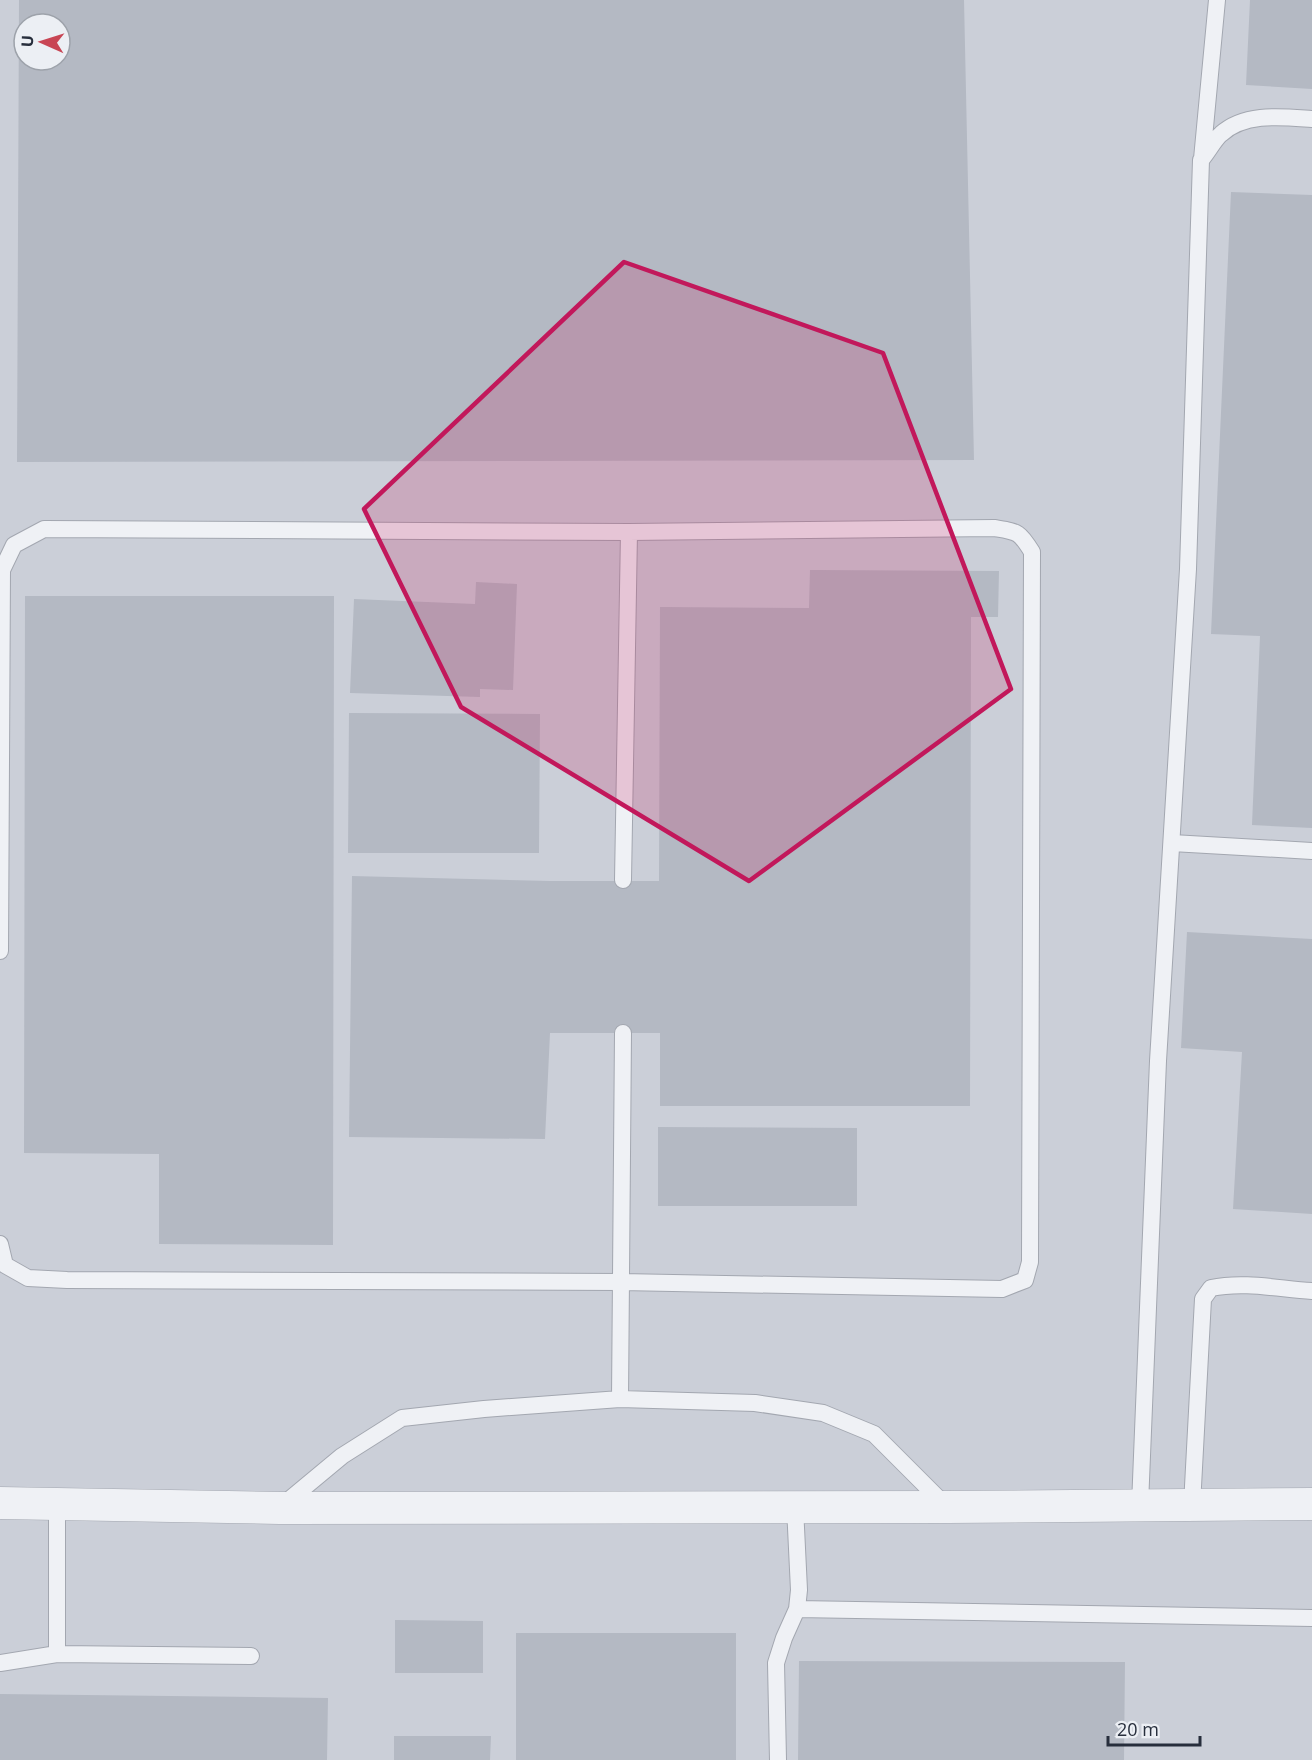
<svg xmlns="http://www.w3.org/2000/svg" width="1312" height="1760" font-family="'Open Sans',sans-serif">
	<rect width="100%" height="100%" fill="#dde0e6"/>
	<!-- built -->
	<path fill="#cbcfd8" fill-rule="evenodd" d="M0,0h1312v1760h-1312zM24,24h36v36h-36z"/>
	<!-- building -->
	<path fill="#b4b9c3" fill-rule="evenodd" d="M19,0h945l10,460 -957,2zM24,24h36v36h-36z
		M1250,0h62v89l-66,-4z
		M1231,192l81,3v633l-60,-3 8,-189 -49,-2z
		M810,570l189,1 -1,46h-27l-1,489h-310v-73h-110l-5,106 -196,-2 3,-261 198,5h109l1,-274 149,1z
		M476,582l41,2 -4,106 -33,-1v8l-130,-4 4,-94 121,5z
		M25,596h309l-1,649 -174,-1v-90l-135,-1z
		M349,713l191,1 -1,139h-191z
		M1187,932l125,7v275l-79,-5 9,-157 -61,-4z
		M658,1127l199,1v78h-199z
		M395,1620l88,1v52h-88z
		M516,1633h220v127h-220z
		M799,1661l326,1 -1,98h-326z
		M0,1694l328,4 -1,62h-327z
		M394,1736h97l-1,24h-96z"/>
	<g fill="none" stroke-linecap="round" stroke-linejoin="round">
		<defs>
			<path id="service" d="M1202,159l15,-159
				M1172,843l140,8
				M623,880l6,-348
				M0,951l2,-381 12,-25 30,-16 585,3 365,-4c24,4 25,3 38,24l-2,710 -5,18 -23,9 -381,-7 -554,-2 -39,-2 -23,-13 -5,-21
				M620,1399l3,-366
				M57,1504v150
				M283,1505l59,-49 60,-38 82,-9 136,-10 135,4 68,10 51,21 72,72
				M1140,1505l18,-444 30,-492 13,-409c7,-8 13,-20 20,-26 24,-22 62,-17 91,-15
				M1192,1505l11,-206 8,-11c33,-7 68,1 101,3
				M797,1609l515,9
				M0,1663l57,-9 194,2
				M778,1760l-2,-97 8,-25 13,-29 2,-19 -4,-83"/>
			<path id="minor" d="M0,1503l280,5 667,-1 365,-3"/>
		</defs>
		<!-- service casing -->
		<use href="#service" stroke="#a3a7b0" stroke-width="18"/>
		<!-- minor casing -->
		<use href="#minor" stroke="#a3a7b0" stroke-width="33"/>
		<!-- service -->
		<use href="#service" stroke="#eff1f5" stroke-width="16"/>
		<!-- minor -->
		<use href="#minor" stroke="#eff1f5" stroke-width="32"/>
	</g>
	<!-- marked area -->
	<path fill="#c2185b" fill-opacity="0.2" stroke="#c2185b" stroke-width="4.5" stroke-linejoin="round" d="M624,262l259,91 128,336 -262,192 -288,-174 -97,-198z"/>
	<!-- north arrow -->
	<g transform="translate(42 42) rotate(273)"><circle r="28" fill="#eceff4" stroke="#9da2aa" stroke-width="1.5"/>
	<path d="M0-4.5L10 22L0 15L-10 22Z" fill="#c84554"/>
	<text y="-9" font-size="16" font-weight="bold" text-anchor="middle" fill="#272e3c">U</text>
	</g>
	<!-- scale -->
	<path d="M1108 1736v9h92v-9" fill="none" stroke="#272e3c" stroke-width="3"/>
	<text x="1117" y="1736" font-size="18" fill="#272e3c" stroke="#eceff4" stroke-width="4.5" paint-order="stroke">20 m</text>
</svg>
